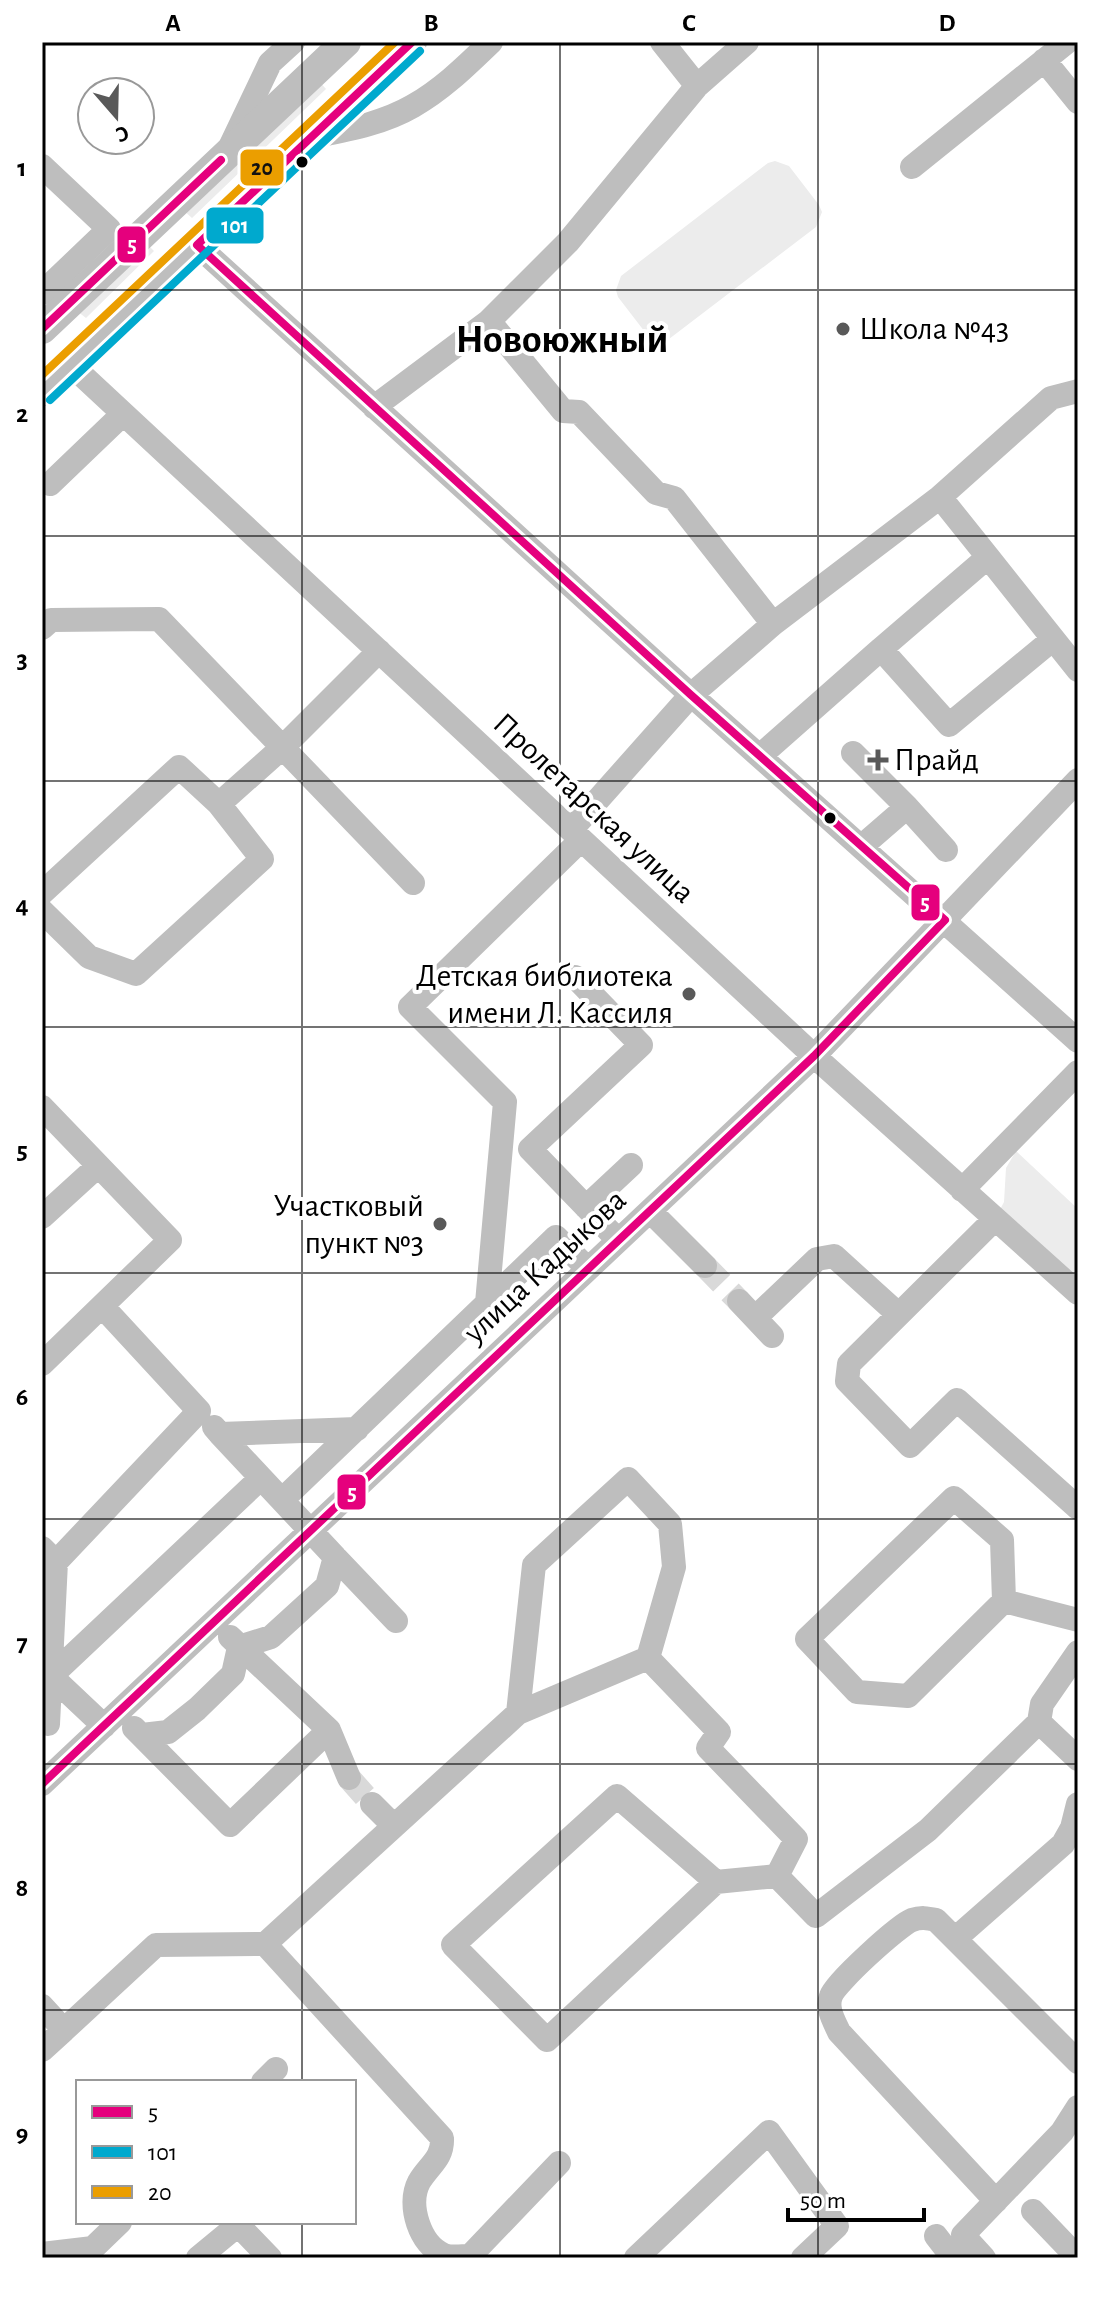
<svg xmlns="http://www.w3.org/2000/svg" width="1120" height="2300" font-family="'Alegreya Sans',sans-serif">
	<rect width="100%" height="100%" fill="#fff"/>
	<!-- green -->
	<path fill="#ececec" d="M319,81l7,8 -134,129 -9,-8z
		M775,161l14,5 30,39 3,7 -6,15 -147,112 -14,1 -7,-4 -30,-39 -2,-7 5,-14 147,-113z
		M148,245l6,6 -68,67 -9,-7z
		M1016,1151l62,58v84l-83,-74 9,-17 2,-34z"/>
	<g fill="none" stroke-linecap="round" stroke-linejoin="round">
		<!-- minor-tunnel -->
		<path stroke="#d9d9d9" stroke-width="24" stroke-dasharray="24 12" stroke-linecap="butt" d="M705,1266l34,35
			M349,1778l23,26"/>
		<!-- minor -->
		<path stroke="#bebebe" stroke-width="24" d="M662,42l35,44
			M747,42l-50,44 -129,156 -79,79 74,90 16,1 77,81 18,5 99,126
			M1044,60l34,42
			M311,137c35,-7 71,-13 102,-31 30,-17 54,-41 78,-64
			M231,145l39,-82 23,-21
			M42,166l67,63
			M912,167l155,-125
			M197,245l494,450 387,346
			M42,293l67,-64
			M70,364l744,692 264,237
			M374,407l115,-86
			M50,484l73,-70
			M940,497l48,60 -107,92 68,76 103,-85
			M988,557l90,113
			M42,628l9,-8 108,-1 254,264
			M853,753l54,54 39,43
			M761,755l120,-106
			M219,804l64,-57 96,-96
			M571,830l120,-135 82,-71 167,-127 111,-99 27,-7
			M862,846l45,-39
			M42,893l137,-126 40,37 43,55 -126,115 -47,-17 -47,-46
			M575,977l66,68 -111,104 88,91
			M42,1107l128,133 -128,124
			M962,1190l116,-118
			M586,1207l45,-42
			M650,1211l55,55
			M42,1217l56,-51
			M995,1219l-146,145 -2,17 63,65 47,-46 121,108
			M739,1301l33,35
			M487,1303l18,-201 -95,-95 171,-167
			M755,1318l62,-59 17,-3 64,58
			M214,1427l6,7 137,-5
			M954,1498l48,42 2,61 -96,95 -51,-4 -50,-53z
			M282,1500l274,-263 32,32
			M42,1548l14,14 143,-151 -97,-105
			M335,1557l61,64
			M1004,1601l74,19
			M230,1637l99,93 20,48
			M518,1713l130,-55
			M1039,1722l3,-18 36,-52
			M48,1724l8,-162
			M104,1726l-53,-50 210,-198
			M134,1728l96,97 99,-95
			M142,1735l26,-3 29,-23 36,-35 6,-27 32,-10 56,-51 8,-29 -115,-123
			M42,1784l772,-728 264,-276
			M372,1804l22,22
			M716,1882l-99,-86 -164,149 94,95 169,-158 61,-6
			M956,1938l107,-94 9,-16 6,-24
			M265,1944l177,194c1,21 -13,27 -23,44 -12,23 1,63 25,73 7,3 18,1 26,1l2,2
			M42,2006l22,24 92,-85 109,-1 253,-231 16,-148 94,-86 42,45 4,43 -26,91 71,74 -11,16 88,91 -19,37 39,40 112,-86 111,-108 39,37
			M42,2050l22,-20
			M263,2082l13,-13
			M996,2201l-157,-169c-5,-11 -13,-24 -8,-36 4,-13 68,-71 81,-76 9,-3 15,-2 24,0l142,142
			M1033,2211l45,47
			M936,2236l17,22
			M42,2254l51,-6 27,-26
			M470,2256l89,-93
			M198,2258l40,-33 32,33
			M636,2258l133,-126 68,94 -34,32
			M984,2258l-21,-23 99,-103 16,-25"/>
		<!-- major -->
		<path stroke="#bebebe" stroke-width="30" d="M42,329l304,-287
			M42,391l370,-349"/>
		<defs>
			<path id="bus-1" d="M42,329l179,-169
				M42,1784l772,-728 131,-136 -254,-225 -494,-450 215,-203"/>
			<path id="bus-2" d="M50,400l370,-349"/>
			<path id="bus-3" d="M42,375l353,-333"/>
		</defs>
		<!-- bus-1 casing -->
		<use href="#bus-1" stroke="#fff" stroke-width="14"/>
		<!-- bus-2 casing -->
		<use href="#bus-2" stroke="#fff" stroke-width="14"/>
		<!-- bus-3 casing -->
		<use href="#bus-3" stroke="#fff" stroke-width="14"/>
		<!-- bus-1 -->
		<use href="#bus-1" stroke="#e5007d" stroke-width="8"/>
		<!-- bus-2 -->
		<use href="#bus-2" stroke="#00a9ce" stroke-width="8"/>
		<!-- bus-3 -->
		<use href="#bus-3" stroke="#eb9e00" stroke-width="8"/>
	</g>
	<!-- grid -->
	<path fill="none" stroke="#000" stroke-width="2" stroke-opacity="0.55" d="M302,42v2040M560,42v2216M818,42v2216M42,290h1036M42,536h1036M42,781h1036M42,1027h1036M42,1273h1036M42,1519h1036M42,1764h1036M42,2010h1036M302,2222v36"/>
	<!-- markers -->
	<g fill="#000" stroke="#fff" stroke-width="3">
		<circle cx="302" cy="162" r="7"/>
		<circle cx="830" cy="818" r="7"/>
	</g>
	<g fill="#595959" stroke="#fff" stroke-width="3">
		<circle cx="843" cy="329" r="8"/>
		<path d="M874 748h8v8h8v8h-8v8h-8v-8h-8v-8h8z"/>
		<circle cx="689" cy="994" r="8"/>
		<circle cx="440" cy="1224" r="8"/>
	</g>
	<g text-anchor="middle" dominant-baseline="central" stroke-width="8" stroke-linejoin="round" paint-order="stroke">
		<!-- poi labels -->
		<g font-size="32" fill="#000" stroke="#fff" text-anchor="start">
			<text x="859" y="329">Школа №43</text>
			<text x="894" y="760">Прайд</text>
			<text x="673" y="976" text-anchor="end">Детская библиотека<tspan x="673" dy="37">имени Л. Кассиля</tspan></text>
			<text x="424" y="1206" text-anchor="end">Участковый<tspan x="424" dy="37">пункт №3</tspan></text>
		</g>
		<!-- street labels -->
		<g font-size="32" fill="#000" stroke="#fff">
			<text transform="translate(594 808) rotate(43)">Пролетарская улица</text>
			<text transform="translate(545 1266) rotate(-43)">улица Кадыкова</text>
		</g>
		<!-- district labels -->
		<g font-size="40" font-weight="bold" fill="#000" stroke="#fff">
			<text x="562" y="340">Новоюжный</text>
		</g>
	</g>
	<g stroke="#fff" stroke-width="3">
		<rect x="239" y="148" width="46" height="39" rx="8" fill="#eb9e00"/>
		<rect x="205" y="206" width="60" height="39" rx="8" fill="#00a9ce"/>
		<rect x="116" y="225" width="31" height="39" rx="8" fill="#e5007d"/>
		<rect x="910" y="883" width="31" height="39" rx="8" fill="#e5007d"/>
		<rect x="336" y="1473" width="31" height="38" rx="8" fill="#e5007d"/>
	</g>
	<g font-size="22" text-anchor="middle" font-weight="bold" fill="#fff">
		<text x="235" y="233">101</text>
		<text x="132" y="252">5</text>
		<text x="925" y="910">5</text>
		<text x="352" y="1500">5</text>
	</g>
	<g font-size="22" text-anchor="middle" font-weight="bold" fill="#111">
		<text x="262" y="175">20</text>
	</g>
	<!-- border -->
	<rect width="1120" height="2300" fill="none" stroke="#ffffff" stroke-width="88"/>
	<!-- legend -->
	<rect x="76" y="2080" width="280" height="144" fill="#ffffff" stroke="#999999" stroke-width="2"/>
	<rect x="92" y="2106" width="40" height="12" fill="#e5007d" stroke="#999999" stroke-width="2"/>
	<text x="148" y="2120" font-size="24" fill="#000000">5</text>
	<rect x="92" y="2146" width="40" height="12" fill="#00a9ce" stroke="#999999" stroke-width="2"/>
	<text x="148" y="2160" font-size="24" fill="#000000">101</text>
	<rect x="92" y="2186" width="40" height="12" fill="#eb9e00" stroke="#999999" stroke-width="2"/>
	<text x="148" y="2200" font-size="24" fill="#000000">20</text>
	<!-- north arrow -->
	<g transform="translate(116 116) rotate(160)"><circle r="38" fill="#ffffff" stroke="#999999" stroke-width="2"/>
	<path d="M0-6L14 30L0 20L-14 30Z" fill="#595959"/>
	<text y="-12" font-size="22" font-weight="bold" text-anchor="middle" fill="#000000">С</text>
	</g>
	<!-- scale -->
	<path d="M788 2208v12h136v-12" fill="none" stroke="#000000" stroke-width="4"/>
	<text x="800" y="2208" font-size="24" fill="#000000" stroke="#ffffff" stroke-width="6" paint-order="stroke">50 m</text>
	<rect x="44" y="44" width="1032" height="2212" fill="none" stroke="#000" stroke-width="3"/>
	<g font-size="26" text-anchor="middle" font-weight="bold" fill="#000">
		<text x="173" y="31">A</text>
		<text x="431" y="31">B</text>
		<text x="689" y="31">C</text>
		<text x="947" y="31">D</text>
		<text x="22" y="176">1</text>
		<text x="22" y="422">2</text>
		<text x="22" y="668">3</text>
		<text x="22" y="913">4</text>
		<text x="22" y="1159">5</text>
		<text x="22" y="1405">6</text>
		<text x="22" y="1651">7</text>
		<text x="22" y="1896">8</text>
		<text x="22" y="2142">9</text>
	</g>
</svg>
